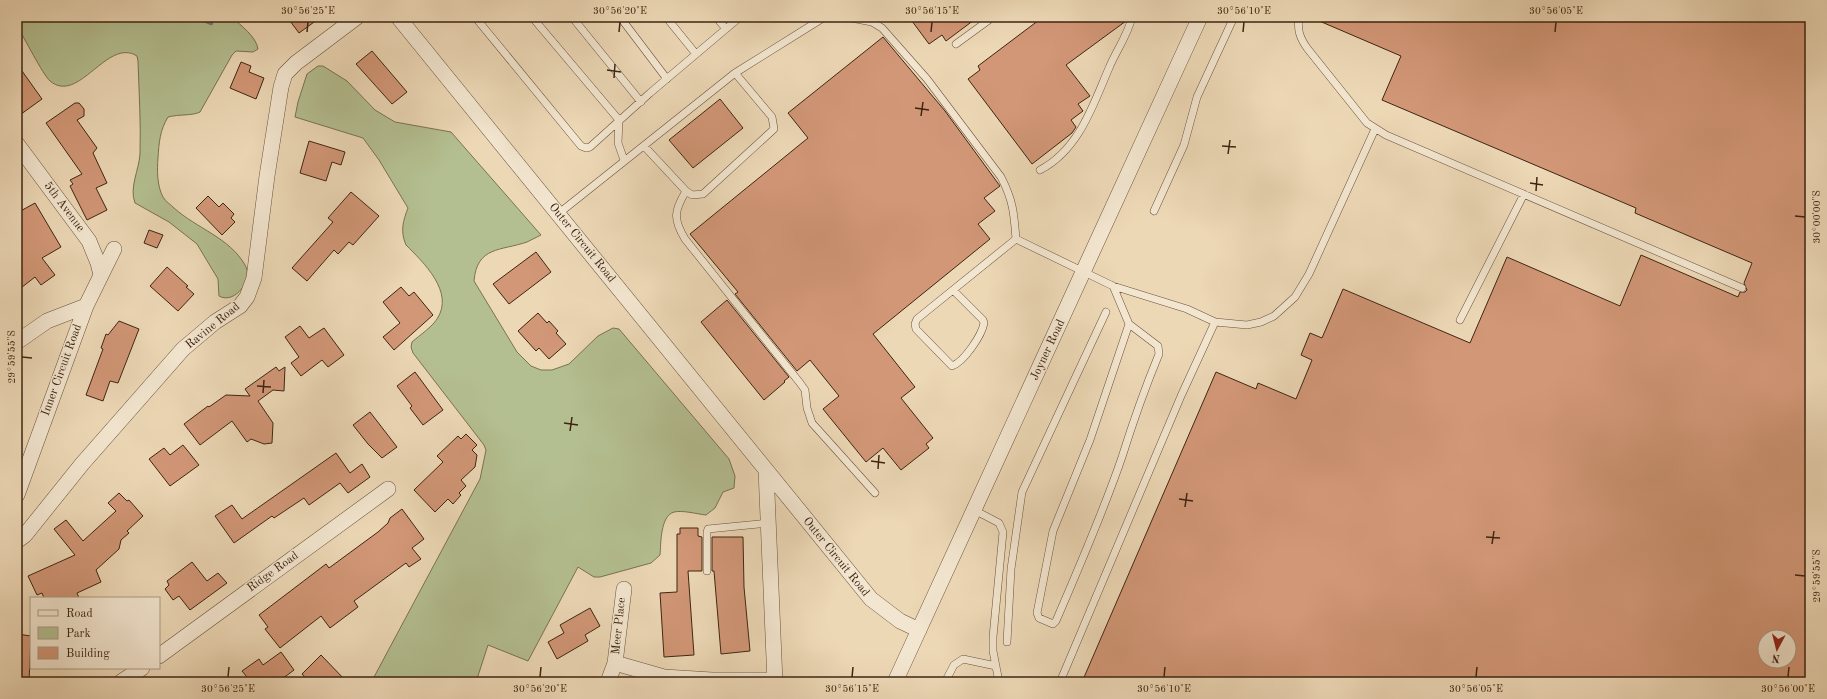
<svg xmlns="http://www.w3.org/2000/svg" width="1827" height="699" font-family="'Old Standard TT',serif">
	<rect width="100%" height="100%" fill="#edd8b6"/>
	<filter id="stains"><feTurbulence type="fractalNoise" baseFrequency=".005" numOctaves="4"/><feColorMatrix values="0 0 0 0 .2 0 0 0 0 .09 0 0 0 0 .02 0 0 0 .5 -.17"/></filter>
	<radialGradient id="worn" r=".72"><stop offset=".6" stop-color="#630" stop-opacity="0"/><stop offset="1" stop-color="#630" stop-opacity=".3"/></radialGradient>
	<!-- green -->
	<path fill="#b4bf91" stroke="#797251" d="M17,17h215c9,9 24,19 26,32l-5,3 -17,-1 -4,4 -32,57c-8,4 -21,2 -32,5 -8,13 -9,25 -10,41 -1,12 -1,28 5,39 2,4 8,8 11,11 22,20 56,30 71,57 9,14 -10,40 -26,31l-1,-17 -21,-35 -28,-22 -34,-19c-6,-15 4,-33 5,-49 1,-31 -1,-62 -2,-93l-1,-5c-30,-19 -58,49 -87,25 -7,-6 -26,-44 -33,-55z
		M318,66h5l24,15 28,29 20,12 56,10 90,103c-5,2 -9,5 -14,7 -26,9 -50,4 -53,39l43,71 14,14 10,4h11l17,-6 29,-28 15,-8 6,1 110,130 6,17 -1,12 -11,4 -8,16 -9,7c-9,-1 -23,-5 -32,-3 -14,4 -13,32 -14,43l-9,8 -51,14h-6l-16,-10 -50,94 -40,-16 -12,37h-102v-5l106,-198 6,-29 -2,-5 -71,-92 -2,-6 1,-5c8,-7 20,-15 25,-23 18,-27 -14,-57 -31,-74 -6,-14 -3,-24 2,-37l-29,-48 -16,-22 -68,-21 3,-15 9,-28z"/>
	<g fill="none" stroke-linecap="round" stroke-linejoin="round">
		<!-- stream -->
		<path stroke="#777d75" stroke-width="4.5" d="M197,17l14,6"/>
	</g>
	<!-- building -->
	<path fill="#d29777" stroke="#3e2511" fill-rule="evenodd" d="M287,17h34l-22,16z
		M909,17h69l-32,24 -4,-6 -13,9z
		M1043,17h84l-1,4 -60,44 24,31 -12,8 5,7 -12,9 5,7 -4,6 -40,31 -64,-85 12,-9 -2,-4z
		M1310,17h500v665h-728l134,-310 40,17 2,-6 38,16 16,-39 -11,-5 9,-22 12,5 21,-49 127,54 37,-86 113,49 21,-51 97,42 2,-5h5l2,-2 -3,-7 8,-20 -117,-50 1,-5 -254,-108 19,-44zM1765,637h24v24h-24z
		M883,37l62,74 55,75 -16,12 11,13 -17,13 12,15 -117,95 42,53 -14,11 32,40 -7,6 3,4 -28,22 -18,-22 -17,14 -43,-53 16,-13 -29,-36 -13,11 -62,-77 3,-2 -48,-58 118,-96 -20,-25z
		M372,51l35,41 -15,12 -36,-40z
		M241,62l10,4 -2,6 15,6 -8,21 -26,-11z
		M17,64l25,35 -25,18z
		M720,99l23,29 -50,40 -24,-28z
		M75,103h4l5,6v7l-7,4 20,28 -4,5 14,30 -11,5 11,22 -20,10 -17,-34 3,-2 -3,-4 12,-6 -36,-51z
		M309,141l36,11 -4,13 -9,-3 -6,19 -26,-8z
		M351,192l28,24 -26,29 -4,-3 -11,12 -4,-4 -27,31 -15,-13 41,-46 -5,-4z
		M208,196l11,11 4,-4 11,11 -3,4 4,4 -13,13 -26,-27z
		M35,203l26,44 -19,11 13,17 -14,10 -6,-8 -18,14v-78z
		M149,230l14,5 -6,13 -13,-5z
		M536,252l15,20 -42,32 -16,-20z
		M167,267l21,19 -2,1 8,7 -16,17 -28,-25z
		M401,287l8,9 5,-4 19,23 -39,35 -11,-13 17,-14 -17,-21z
		M727,300l62,77 -5,4 1,1 -21,18 -63,-78z
		M538,313l9,10 2,-2 9,10 -2,2 10,11 -17,15 -10,-11 -3,3 -18,-20z
		M119,321l20,8 -21,54 -8,-2 -7,20 -17,-6 17,-46 -2,-1 5,-14 2,1z
		M300,326l9,12 15,-10 20,27 -16,12 -6,-7 -21,16 -10,-13 8,-6 -14,-20z
		M276,367l3,4 6,-4 -1,24 -11,-1 -15,11 15,22 -1,20 -8,1 -13,-5 -4,3 -15,-21 -32,24 -16,-21 24,-18 1,1 17,-12 24,1 -5,-7z
		M415,372l28,38 -20,15 -13,-17 2,-2 -15,-20z
		M370,412l27,35 -15,11 -14,-14 -15,-19z
		M466,434l11,11 -5,5 5,5 -2,12 -14,13 5,6 -7,7 2,2 -8,9 -5,-5 -13,13 -21,-22 29,-28 -6,-6 21,-20 3,3z
		M183,445l16,20 -29,21 -21,-27 15,-11 6,7z
		M336,453l14,20 12,-9 8,13 -22,16 -8,-10 -31,22 -5,-7 -30,20 -2,-2 -38,27 -19,-27 17,-11 10,14z
		M119,493l8,8 2,-1 14,16 -16,15 2,2 -8,7 -2,9 -23,21 5,12 -24,11 2,5h-35l-2,-5 -5,2 -9,-19 47,-21 -21,-26 12,-9 17,21 33,-30 -8,-8z
		M402,509l22,30 -12,9 9,11 -12,8 -3,-4 -52,38 4,6 -28,21 -9,-12 -41,32 -15,-19 3,-2 -9,-12 67,-51 3,4 49,-36 10,-9 2,-5z
		M680,528h18v8l4,1v34h-14l6,84 -30,2 -4,-64 17,-1v-58h3z
		M712,537h31l1,50 6,64 -29,3 -7,-83h-2z
		M192,562l15,19 11,-8 9,10 -37,27 -11,-14 -6,4 -8,-11 4,-4 -2,-4z
		M590,608l10,18 -15,9 3,6 -31,18 -9,-17 16,-9 -4,-8z
		M17,634l14,2 -2,46h-12z
		M281,652l13,18 -16,12h-27l-9,-11 17,-12 4,6z
		M321,655l26,27h-38l-7,-8z"/>
	<g fill="none" stroke-linecap="round" stroke-linejoin="round">
		<defs>
			<path id="service" d="M475,17l106,129 5,2 4,-1 60,-54 90,-76
				M532,17l87,103 -1,23 6,17
				M572,17l69,85
				M620,17l47,62
				M666,17l30,37
				M716,17l10,12
				M846,17l26,5 10,6 45,51 74,98c12,23 13,36 15,62
				M1299,17c-2,13 1,21 8,31l60,75 19,12 356,153
				M956,44l37,-27
				M644,146l42,45 6,4 11,-1 71,-65 -2,-12 -37,-44
				M1040,170c39,-20 53,-65 69,-102 7,-17 19,-33 23,-51
				M686,191c-12,20 -13,28 -1,48l115,144 5,7 2,18 5,15 63,70
				M1154,211l30,-66 13,-48 37,-80
				M558,214l177,-141 88,-55 8,-1
				M1016,239l97,47 74,23 28,13 32,3 14,-3 13,-6 21,-19 14,-23 66,-145
				M1113,286l16,38 29,22 1,8c-14,34 -26,68 -37,103 -19,56 -43,110 -66,164l-3,3 -14,-6 -2,-5 16,-82 37,-91 39,-116
				M954,291l29,29 1,3c-2,12 -20,39 -32,43l-36,-37 -1,-5 2,-5 99,-80
				M1460,320l64,-126
				M974,510l25,13 4,9 -10,105v14l6,31
				M707,571v-39l1,-3 61,-6
				M1007,642l4,-73 11,-77 84,-180
				M945,682l9,-17 9,-6 33,7
				M1060,682l121,-286 34,-74"/>
			<path id="minor" d="M398,17l473,582 29,22 19,9
				M17,144l72,97 9,22 3,12
				M17,342l30,-21 39,-15
				M766,470l9,212
				M17,495l69,-189 28,-57
				M17,541l8,-6 57,-71 101,-115 32,-27 25,-16 7,-9 7,-19 13,-102 14,-89 4,-13 11,-11 61,-46
				M159,656l229,-167
				M615,663l49,14 48,3h63
				M121,682l21,-14
				M608,682l7,-19 9,-74
				M895,682l305,-665"/>
		</defs>
		<!-- service casing -->
		<use href="#service" stroke="#6a523a" stroke-width="8"/>
		<!-- minor casing -->
		<use href="#minor" stroke="#6a523a" stroke-width="16"/>
		<!-- service -->
		<use href="#service" stroke="#f3e6d0" stroke-width="7"/>
		<!-- minor -->
		<use href="#minor" stroke="#f3e6d0" stroke-width="15"/>
	</g>
	<!-- ticks -->
	<path fill="none" stroke="#3e2511" stroke-width="1.5" d="M307,32l1,-10M619,32l1,-10M931,32l1,-10M1243,32l1,-10M1555,32l1,-10M607,70l14,2M614,78l1,-14M915,108l14,2M921,116l2,-14M1222,146l14,1M1228,154l2,-14M1530,183l13,2M1536,191l1,-14M1795,216l10,1M22,357l10,1M257,386l14,1M263,393l1,-13M564,423l14,2M570,431l2,-14M871,461l14,2M878,469l1,-14M1179,499l14,2M1185,507l2,-14M1486,537l14,1M1492,544l2,-13M1795,575l10,1M228,677l1,-10M540,677l1,-10M852,677l1,-10M1164,677l1,-10M1476,677l1,-10M1788,677l1,-10"/>
	<g text-anchor="middle" dominant-baseline="central" stroke-width="3" stroke-linejoin="round" paint-order="stroke">
		<!-- street labels -->
		<g font-size="12" fill="#3e2511" stroke="#f3e6d0">
			<text transform="translate(64 207) rotate(53)">5th Avenue</text>
			<text transform="translate(582 243) rotate(51)">Outer Circuit Road</text>
			<text transform="translate(213 326) rotate(-39)">Ravine Road</text>
			<text transform="translate(1048 350) rotate(-65)">Joyner Road</text>
			<text transform="translate(62 370) rotate(-70)">Inner Circuit Road</text>
			<text transform="translate(836 557) rotate(51)">Outer Circuit Road</text>
			<text transform="translate(273 572) rotate(-36)">Ridge Road</text>
			<text transform="translate(619 626) rotate(-84)">Meer Place</text>
		</g>
	</g>
	<!-- margin -->
	<rect width="1827" height="699" fill="none" stroke="#edd8b6" stroke-width="44"/>
	<!-- legend -->
	<rect x="30" y="597" width="130" height="72" fill="#f3e6d0" stroke="#ab9984"/>
	<rect x="38" y="610" width="20" height="6" fill="#f3e6d0" stroke="#ab9984"/>
	<text x="66" y="617" font-size="12" fill="#3e2511">Road</text>
	<rect x="38" y="627" width="20" height="12" fill="#b4bf91" stroke="#ab9984"/>
	<text x="66" y="637" font-size="12" fill="#3e2511">Park</text>
	<rect x="38" y="647" width="20" height="12" fill="#d29777" stroke="#ab9984"/>
	<text x="66" y="657" font-size="12" fill="#3e2511">Building</text>
	<!-- north arrow -->
	<g transform="translate(1777 649) rotate(187)"><circle r="19" fill="#f3e6d0" stroke="#ab9984"/>
	<path d="M0-3L7 15L0 10L-7 15Z" fill="#8f2418"/>
	<text y="-6" font-size="11" font-weight="bold" text-anchor="middle" fill="#3e2511">N</text>
	</g>
	<rect x="22" y="22" width="1783" height="655" fill="none" stroke="#3e2511" stroke-width="1.5"/>
	<g font-size="10" text-anchor="middle" fill="#3e2511">
		<text x="308" y="14">30°56'25"E</text>
		<text x="620" y="14">30°56'20"E</text>
		<text x="932" y="14">30°56'15"E</text>
		<text x="1244" y="14">30°56'10"E</text>
		<text x="1556" y="14">30°56'05"E</text>
		<text transform="translate(1816 217) rotate(-90)" y="4">30°00'00"S</text>
		<text transform="translate(11 357) rotate(-90)" y="4">29°59'55"S</text>
		<text transform="translate(1816 576) rotate(-90)" y="4">29°59'55"S</text>
		<text x="228" y="692">30°56'25"E</text>
		<text x="540" y="692">30°56'20"E</text>
		<text x="852" y="692">30°56'15"E</text>
		<text x="1164" y="692">30°56'10"E</text>
		<text x="1476" y="692">30°56'05"E</text>
		<text x="1788" y="692">30°56'00"E</text>
	</g>
	<rect width="100%" height="100%" filter="url(#stains)"/>
	<rect width="100%" height="100%" fill="url(#worn)"/>
</svg>
